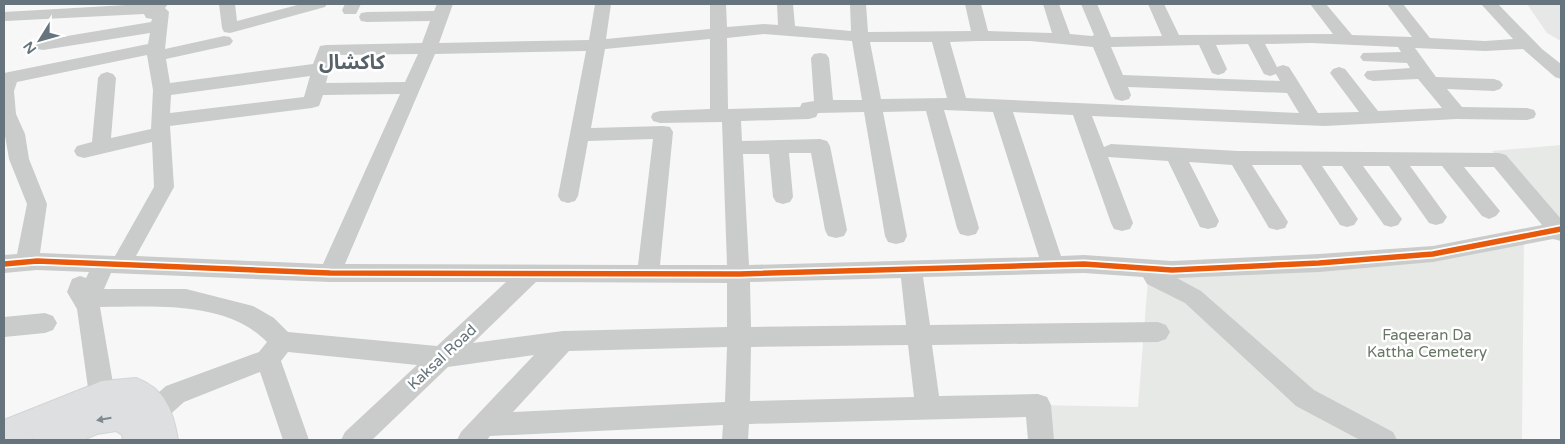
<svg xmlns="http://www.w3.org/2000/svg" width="1565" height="444" font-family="'Varela Round','Noto Sans Arabic',sans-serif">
	<rect width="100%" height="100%" fill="#f7f7f7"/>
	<!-- built -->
	<path fill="#e6e7e7" d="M1527,4h34v37l-14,-8z"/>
	<!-- green -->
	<path fill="#e6e9e5" d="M1561,145v84l-3,1 -66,-79z
		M1524,236l-2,204h-483l-5,-35 104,2 10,-128z"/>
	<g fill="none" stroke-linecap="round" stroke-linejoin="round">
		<defs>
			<path id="major" d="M136,378c30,11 37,33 42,62h-55l-1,-5 -6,-4 -19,3 -14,6h-50l1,-2 -7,2h-23v-20l98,-39z"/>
		</defs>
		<!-- major casing -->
		<use href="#major" stroke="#d3d4d5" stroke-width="2"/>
		<!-- minor -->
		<path fill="#cacccc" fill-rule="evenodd" d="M144,4h24l-3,4 4,4 -4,37 59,-13 6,1 3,4 -3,4 -64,14 4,24 143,-19 7,-18 6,-1 96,-2 8,-22 -63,1 -6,-1 -2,-4 2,-4 6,-1 67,-1 3,-7h16l-14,39 150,-3 6,-36h16l-5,35 104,-10v-25h16l1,23 37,-3 14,1 -1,-21h16l2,22 56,5 -1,-27h16l2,28 103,-1 -6,-27h16l7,27 64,2 -9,-29h16l11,30 22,2 2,-1 -13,-31h16l14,33 51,-1 -14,-32h16l15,31 154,-1 -23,-30h16l26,31 60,2 -25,-33h16l27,34 55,3 28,-2 -32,-35h17l44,45 19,15v15l-6,-2 -32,-28 -38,2 -70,-3 21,29 58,2 6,2 3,4 -3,4 -6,2 -47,-2 15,18 65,1 7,2 2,4 -2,4 -7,2 -70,-1 -132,7 -233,-10 12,31 7,-3 127,7 261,2 7,2 55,64v22l-8,-2 -120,23 -114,10 -142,6 24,13 113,99 79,42 4,8h-37l-64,-34 -111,-103 -38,-19 -4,-7 -59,-4 -161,4 7,48 228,-3 8,3 4,7 -4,7 -8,3 -226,3 7,51 99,-2 9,3 4,8 3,35h-26l-2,-23 -277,7 -1,16h-26l1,-15 -233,11 -3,4h-30l4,-8 73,-77 -86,12 -76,73h-31l4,-8 72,-67 -129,-13 -7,9 28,79h-26l-23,-68 -76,30 -19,17 -9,3 -9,-3 -4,-8 4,-8 19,-17 93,-34 8,-10c-41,-42 -113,-35 -167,-35l15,88 -4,8 -9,3 -9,-3 -4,-8 -12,-86 -10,-17 5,-13 8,-3 6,2 3,-6 -52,-2 -33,3v-18l13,-1 10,-50 -18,-45 -5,-29v-57l144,-29 2,-11 -107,17 -6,-1 -3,-4 3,-4 114,-19 1,-3 -6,-1 -2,-4 -138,7 -2,-1v-8zM764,34l88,7 10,59h-29l-4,-42 -3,-4 -6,-1 -6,1 -3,4 3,43 -12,2 -2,4 -72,2 -1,-71zM710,39v70l-50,2 -7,2 -2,4 2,4 7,2 62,-1 5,143h-67l13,-133 -3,-5 -7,-1 -72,2 14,-79zM978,41h52l63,6 20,48 2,4 7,2 7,-2 2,-4 -3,-8 159,6 12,20 -333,-15 -16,-56zM870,42h62l15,56 -66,1zM1311,43l87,4 3,5 -38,1 -3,4 3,4 44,2 3,5 -43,3 -3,4 3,4 6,2 45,-2 24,29 -64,3 -33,-42 -6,-2 -6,2 -3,4 29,39 -41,1 -29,-46 -6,-2 -6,2 -12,-23zM1248,44l16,30 6,2 6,-2 4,7 -157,-6 -12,-28 88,-2 13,28 6,2 6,-2 3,-4 -11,-24zM586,51l-28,145 3,5 7,2 7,-2 3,-5 10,-55 65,-2 -15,126 -293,-1 90,-210zM418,54l-13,28 -79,1 7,-28zM147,55l6,35 -2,39 -40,9 5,-60 -3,-4 -6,-2 -6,2 -3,4 -6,64 -15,4 -3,5 3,5 7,2 68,-16 2,45 -39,69 -75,-3 7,-49 -18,-45 -4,-25 -9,-20 -2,-23 3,-9zM310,76l-6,21 -134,16 1,-18zM400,94l-77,170 -187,-8 38,-69 -4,-61 142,-18 7,-2 4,-11zM944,110l49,2 46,145 -290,8 -6,-111h26l4,43 3,5 7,2 7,-2 3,-5 -4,-44h22l14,77 3,6 8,2 8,-2 3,-6 -17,-84 -3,-5 -7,-2 -78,2 -1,-20 68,-2 7,-2 2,-4 46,-1 21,124 3,6 8,2 8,-2 3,-6 -24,-124 43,-1 31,117 3,6 8,2 8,-2 3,-6zM1013,112l60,3 38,108 3,6 8,2 8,-2 3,-6 -25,-66 60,4 32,66 8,2 8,-2 3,-6 -30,-59 43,3 37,63 8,2 8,-2 3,-6 -36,-57h49l39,60 7,2 7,-2 4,-6 -36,-53h20l42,59 7,2 7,-2 4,-6 -39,-53h26l40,57 7,2 7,-2 4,-6 -37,-51h32l40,50 7,3 7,-3 4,-5 -36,-44h30l48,58 -109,21 -114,8 -147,7 -88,-6 -23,1zM111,273l219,9h176l-69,64 -149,-14 -14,-14 -21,-12 -67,-17h-82zM901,278l5,47 -155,2 -1,-45zM536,282l191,1v44l-164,4 -90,12zM908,345l6,52 -164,4 1,-54zM727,347l-2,55 -212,10 56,-61z
			M219,4h16l2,17 64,-17h26l-2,3 -95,26 -6,-1 -2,-4z
			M345,4h16l-5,10h-12l-2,-4z
			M45,313l8,3 4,7 -4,7 -8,3 -41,4v-20z"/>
		<!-- major -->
		<use href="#major" fill="#dedfe0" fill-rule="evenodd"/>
		<defs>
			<path id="cycleway" d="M4,264l33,-3 293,12 410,1 344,-10 88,6 147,-7 114,-9 128,-25"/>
		</defs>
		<!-- cycleway casing -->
		<use href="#cycleway" stroke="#fff" stroke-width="9"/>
		<!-- cycleway -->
		<use href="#cycleway" stroke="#e8590c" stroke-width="5.5"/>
	</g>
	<!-- one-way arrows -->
	<defs><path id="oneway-solid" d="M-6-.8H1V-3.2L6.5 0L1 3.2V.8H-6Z" transform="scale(1.25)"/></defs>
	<use fill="#7e8991" href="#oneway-solid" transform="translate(104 419) rotate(170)"/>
	<g text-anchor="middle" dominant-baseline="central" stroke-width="5" stroke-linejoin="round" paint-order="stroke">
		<!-- park labels -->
		<g font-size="15" fill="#687665" stroke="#fff">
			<text x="1427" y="335">Faqeeran Da<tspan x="1427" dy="17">Kattha Cemetery</tspan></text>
		</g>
		<!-- street labels -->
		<g font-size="15" fill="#66747d" stroke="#fff">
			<text transform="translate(442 357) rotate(-43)">Kaksal Road</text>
		</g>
		<!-- district labels -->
		<g font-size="20" font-weight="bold" fill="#586269" stroke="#fff">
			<text x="352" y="63">کاکشال</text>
		</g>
	</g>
	<!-- border -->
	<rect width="1565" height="444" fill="none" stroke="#66747d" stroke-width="10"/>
	<!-- north arrow -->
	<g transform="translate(40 40) rotate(233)" stroke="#ffffff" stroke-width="4" paint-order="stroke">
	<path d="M0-4L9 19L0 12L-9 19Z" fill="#66747d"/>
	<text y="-8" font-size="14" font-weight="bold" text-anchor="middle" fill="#66747d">N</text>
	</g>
</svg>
